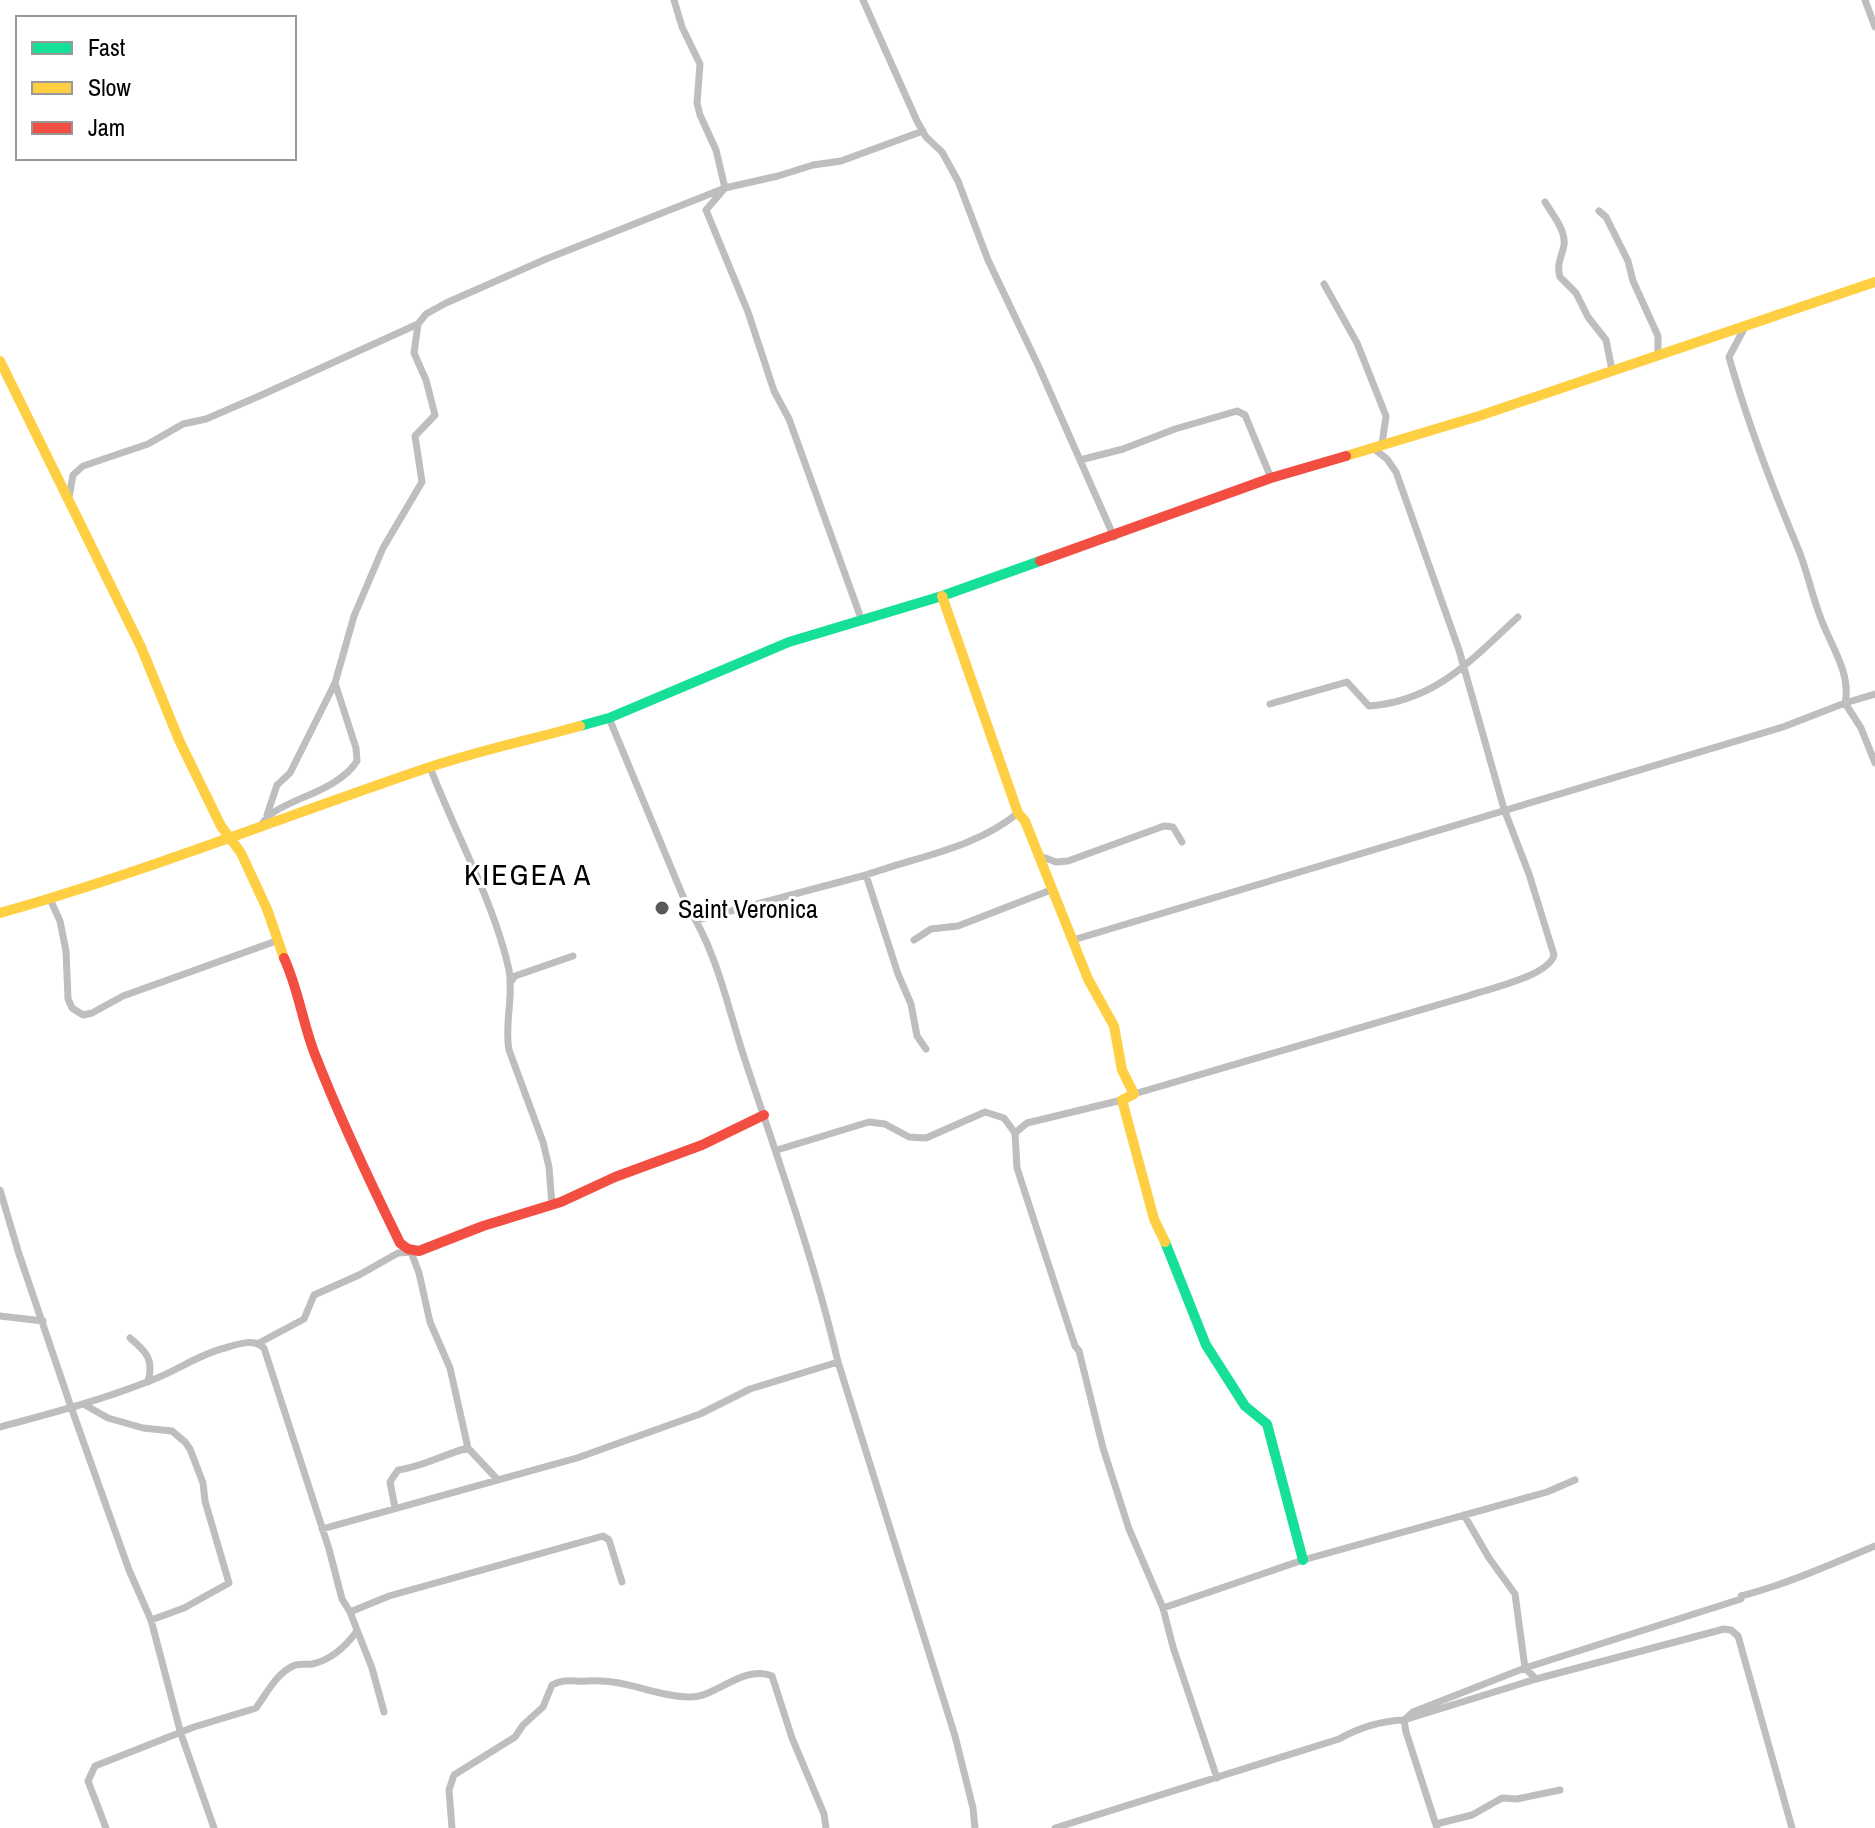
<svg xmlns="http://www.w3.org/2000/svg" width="1875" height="1828" font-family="'Archivo Narrow',sans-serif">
	<rect width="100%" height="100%" fill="#fff"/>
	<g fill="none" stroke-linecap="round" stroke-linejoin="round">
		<!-- street -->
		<path stroke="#bebebe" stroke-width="7" d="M674,0l8,27 18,37 -3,39 3,12 16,35 9,38 -19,22 42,102 26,79 15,28 73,202
			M863,0l54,121 9,16 16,15 16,29 30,79 50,105 76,172
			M1865,0l10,27
			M1545,202c7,12 21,28 19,43 -2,12 -8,18 -4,32l16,16 12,24 18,23 6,30
			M1599,211l7,6 22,44 5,20 25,55v20
			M1324,284l33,59 29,73 -4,28
			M1745,327l-16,30c18,64 42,127 68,189 10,23 14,47 23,70 9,27 32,57 25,87l30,-9
			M1080,460l43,-11 52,-20 62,-18 8,4 26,63
			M69,497l4,-22 10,-9 65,-22 35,-20 23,-5 51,-22 161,-73 8,-10 20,-11 100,-44 179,-71 53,-12 35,-11 28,-4 82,-30
			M1270,704l77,-22 22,24c67,-5 102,-46 149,-89
			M609,718l78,188c30,45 41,103 58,154 33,100 69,199 93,302l117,374 18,72 2,20
			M430,767c24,64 65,137 79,203 5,26 -5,54 0,80l34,92 6,25 3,38
			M267,815l10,-30 13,-12 45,-90
			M260,828c11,-29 74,-31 97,-67l-1,-13 -21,-65 19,-67 29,-68 39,-66 -7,-46 20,-21 -9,-35 -12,-27 4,-29
			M1040,856l16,6 12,-1 96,-35 9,1 9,15
			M866,875c50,-18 110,-27 152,-62
			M50,899l10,22 6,30 2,48 4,9 11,7 9,-2 31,-17 153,-55
			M697,920l169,-45 32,99 13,30 6,32 9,13
			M914,940l17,-11 27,-3 93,-36
			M1073,940l710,-213 62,-24 16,25 14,35
			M510,983l5,-7 58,-20
			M1134,1094l334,-98c20,-7 81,-20 86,-41l-25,-81 -25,-65 -45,-159 -63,-178 -9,-13 -14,-11
			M1122,1100l-95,23 -12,10 2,35 58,178 4,5 24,97 26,81 34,79 10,39 44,131
			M777,1150l92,-28 16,2 24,13 17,1 59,-26 19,6 11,15
			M0,1190l19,64 52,153 58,163 22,50 30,114 33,94
			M411,1252l8,21 11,49 20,46 18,80 29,31
			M0,1316l43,5
			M130,1338c17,14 24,22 18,44
			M259,1343l45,-24 10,-24 45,-20 39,-22 14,-1
			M85,1405l23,13 35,10 29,3 13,11 5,7 13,34 2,18 24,82 -45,25 -33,12
			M0,1427c52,-14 102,-27 152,-47 25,-9 47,-26 73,-32 13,-4 29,-10 39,0l65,201 13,50 8,13 22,56 12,44
			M395,1508l-5,-26 8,-12c25,-3 46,-16 70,-22
			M1464,1515l25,43 26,36 10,74 11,11
			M322,1529l255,-71 123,-44 50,-25 88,-27
			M1163,1608l140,-48 244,-68 28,-12
			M350,1612l39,-16 214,-60 6,4 13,42
			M1436,1824l36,-9 30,-17 15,1 43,-9
			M106,1828l-18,-47 7,-15 99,-39 62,-19c11,-15 20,-34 37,-42 6,-3 13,-1 19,-2 20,-4 34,-18 45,-33
			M452,1828l-3,-38 5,-15 61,-38 8,-12 20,-18 9,-22c13,-7 22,-3 36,-4 36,-3 68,16 103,16 25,0 53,-33 81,-21l20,62 32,76 2,14
			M1055,1828l284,-89c21,-12 41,-18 65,-19l132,-41 188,-50 7,1 7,6 54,192
			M1437,1828l-31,-96 -2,-12 9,-8 112,-44 194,-62 22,-7v-3c47,-12 90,-32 134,-50"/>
		<!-- fast -->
		<path stroke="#16e098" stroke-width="10" d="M580,726l29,-8 180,-76 153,-46 98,-35
			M1165,1242l41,103 39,61 22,18 36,136"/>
		<!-- slow -->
		<path stroke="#ffcf43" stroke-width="10" d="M0,361l141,286 38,93 42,86 20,27 26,56 17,49
			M1346,456l133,-40 396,-134
			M942,596l76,217 7,8 63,158 26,47 8,44 12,24 -12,6 32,119 11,23
			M0,913c145,-41 285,-97 427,-145 50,-17 102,-28 153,-42"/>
		<!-- jam -->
		<path stroke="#f24e42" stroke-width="10" d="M1040,561l231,-83 75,-22
			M284,958c14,30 18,62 30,94 25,65 55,128 86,191l8,6 11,2 64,-25 78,-24 54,-25 87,-32 62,-30"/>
	</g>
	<!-- markers -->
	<circle fill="#595959" stroke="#fff" stroke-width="3" cx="662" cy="908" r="8"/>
	<g text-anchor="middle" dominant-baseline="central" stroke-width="6" stroke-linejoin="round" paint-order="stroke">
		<!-- poi labels -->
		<g font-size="26" fill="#000" stroke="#fff" text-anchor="start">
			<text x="678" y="908">Saint Veronica</text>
		</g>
		<!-- quarter labels -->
		<g font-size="30" letter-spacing="2" fill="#000" stroke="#fff">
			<text x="528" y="874">KIEGEA A</text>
		</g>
	</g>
	<!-- legend -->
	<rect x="16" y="16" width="280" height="144" fill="#ffffff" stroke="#999999" stroke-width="2"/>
	<rect x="32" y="42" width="40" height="12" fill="#16e098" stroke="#999999" stroke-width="2"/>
	<text x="88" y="56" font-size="24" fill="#000000">Fast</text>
	<rect x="32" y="82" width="40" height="12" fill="#ffcf43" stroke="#999999" stroke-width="2"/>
	<text x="88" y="96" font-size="24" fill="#000000">Slow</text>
	<rect x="32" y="122" width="40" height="12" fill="#f24e42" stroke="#999999" stroke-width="2"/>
	<text x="88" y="136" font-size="24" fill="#000000">Jam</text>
</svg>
